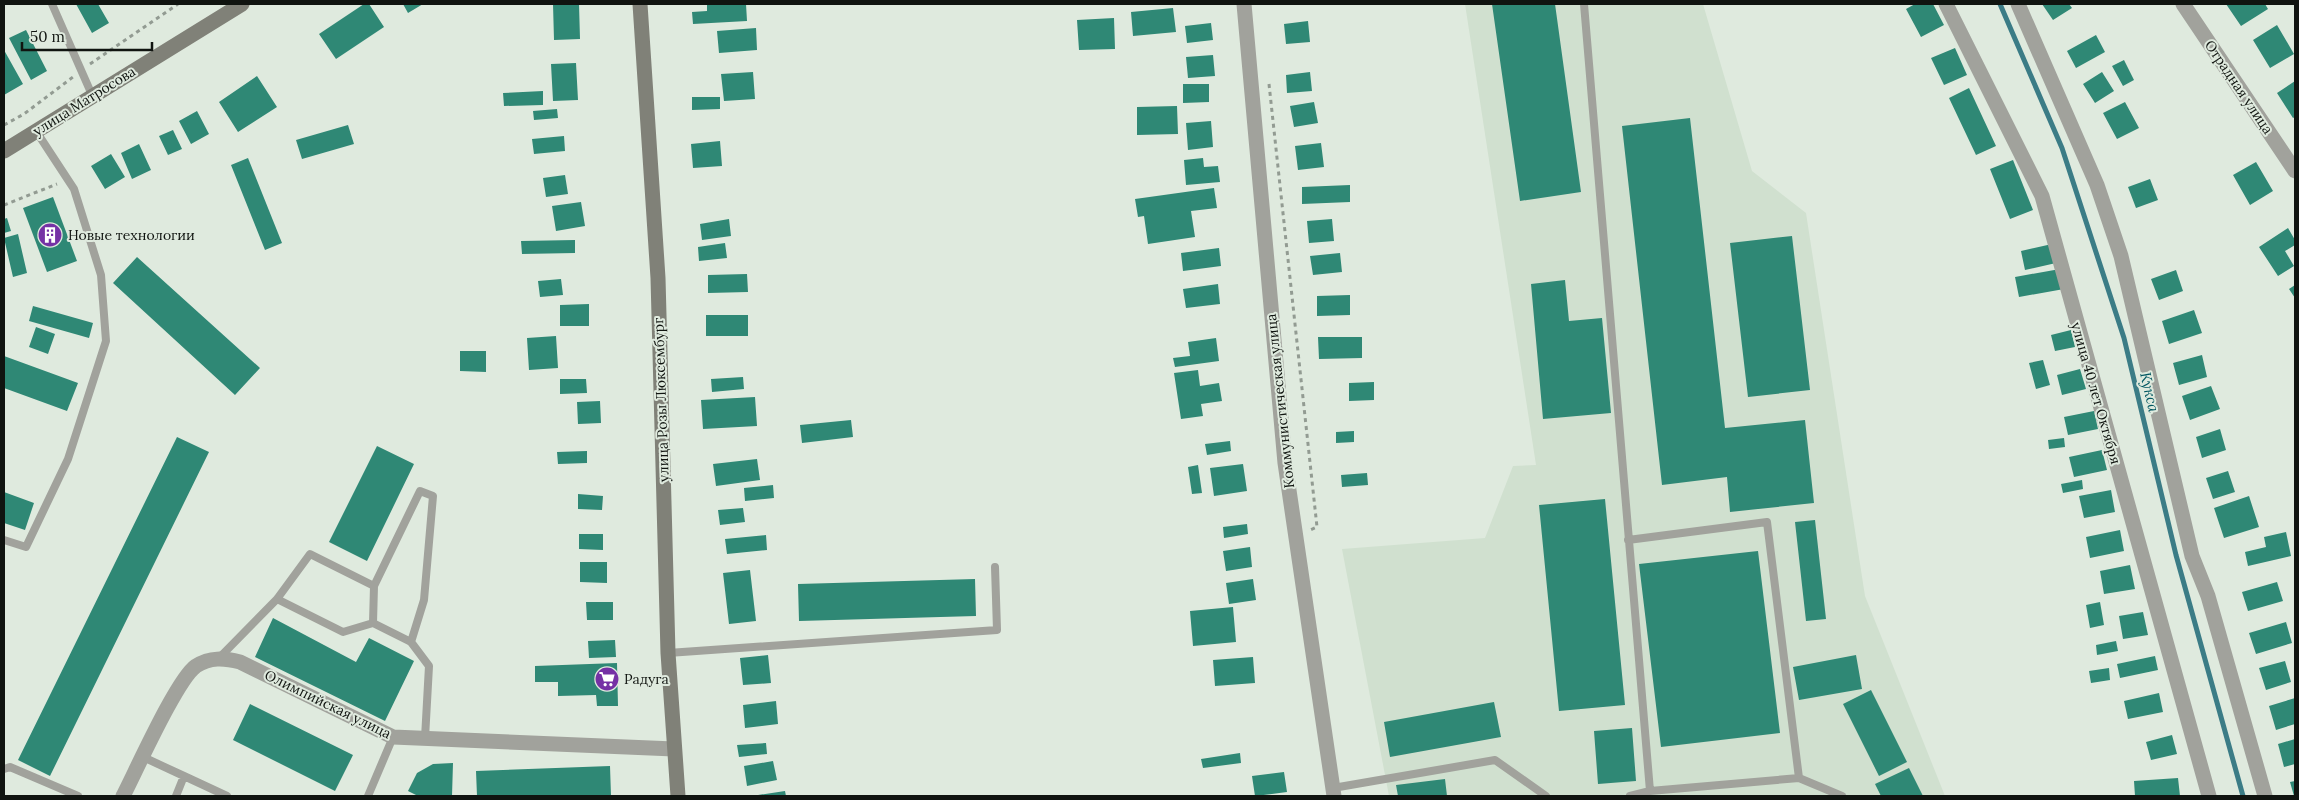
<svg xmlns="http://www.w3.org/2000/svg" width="2299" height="800" font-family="Lora,serif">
	<rect width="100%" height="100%" fill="#dfeade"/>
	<!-- built -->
	<path fill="#d0e0cf" d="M1465,4h238l49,167 54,42 59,383 80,200h-556l-47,-247 143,-11 28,-72 23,-1z"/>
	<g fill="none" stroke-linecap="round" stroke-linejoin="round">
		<!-- stream -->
		<path stroke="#3b7c86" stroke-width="5" d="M2000,4l62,144 62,190 52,217 67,241"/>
	</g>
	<!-- building -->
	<path fill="#2f8875" d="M76,4h22l11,19 -17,10z
		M364,4h5l15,23 -48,32 -17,-25z
		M403,4h20l-15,9z
		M553,4h26l1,35 -26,1z
		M707,4h39l1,17 -54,3 -1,-12 15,-1z
		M1492,4h63l26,188 -61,9z
		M1915,4h18l11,21 -23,12 -15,-28z
		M2042,4h27l3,4 -19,12z
		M2226,4h39l3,5 -27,17z
		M1173,8l3,24 -43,4 -2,-24z
		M1114,18l1,31 -36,1 -2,-30z
		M1308,21l2,21 -24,2 -2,-20z
		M1211,23l2,17 -26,3 -2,-17z
		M2277,25l17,29 -24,14 -17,-28z
		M756,28l1,22 -38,3 -2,-22z
		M26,30l21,41 -16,9 -22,-42z
		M2096,35l9,17 -29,16 -9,-17z
		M1955,48l12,27 -23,10 -13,-27z
		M4,50l19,34 -19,11z
		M1213,55l2,21 -27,2 -2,-21z
		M2124,60l10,20 -11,6 -11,-20z
		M576,63l2,37 -25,1 -2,-37z
		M753,72l2,27 -31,2 -3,-27z
		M1310,72l2,19 -25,2 -1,-18z
		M2102,72l12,19 -19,12 -12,-19z
		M257,76l20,31 -39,25 -19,-30z
		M2295,81v36l-2,1 -16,-25z
		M1183,84h26v18l-26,1z
		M1969,88l27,58 -20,9 -27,-57z
		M543,91v14l-39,1 -1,-13z
		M692,97h28v12l-28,1z
		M1314,102l4,21 -24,4 -4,-21z
		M2125,102l14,26 -22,11 -14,-26z
		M1177,106l1,28 -41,1v-28z
		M557,109l1,9 -24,2 -1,-9z
		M197,111l12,23 -18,10 -12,-23z
		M1690,118l35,310 80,-8 9,83 -84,9 -3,-35 -65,8 -40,-359z
		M1211,121l2,26 -25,3 -2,-27z
		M348,125l6,19 -52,15 -6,-19z
		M173,130l9,19 -14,6 -9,-19z
		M564,136l1,15 -31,3 -2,-15z
		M720,141l2,25 -29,2 -2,-24z
		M1321,143l3,24 -26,3 -3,-24z
		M139,144l12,26 -19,9 -11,-26z
		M111,154l14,23 -20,12 -14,-23z
		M248,158l34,85 -17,7 -34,-85z
		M1203,158l1,9 14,-1 2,16 -34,3 -2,-25z
		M2013,160l20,50 -23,9 -20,-50z
		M2256,162l17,29 -23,14 -17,-30z
		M565,175l3,19 -22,3 -3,-19z
		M2150,179l8,21 -22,8 -8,-21z
		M1350,185v17l-48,2v-17z
		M1214,188l3,20 -26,3 4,26 -47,7 -4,-28 -6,1 -3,-18z
		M53,197l24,64 -30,11 -24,-64z
		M581,202l4,24 -29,5 -4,-25z
		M7,218l4,13 -7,2v-14z
		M729,219l2,17 -29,4 -2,-16z
		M1332,219l2,22 -25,2 -2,-22z
		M2288,228l7,12v5l-10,6 9,15 -16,10 -19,-29z
		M18,234l9,39 -14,4 -9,-39z
		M1792,236l18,154 -62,7 -18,-154z
		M575,240v13l-53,1 -1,-13z
		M725,243l2,15 -28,3 -1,-14z
		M2052,244l4,19 -31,7 -4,-19z
		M1219,248l2,18 -38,5 -2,-18z
		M1340,253l2,19 -29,3 -3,-19z
		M137,257l123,111 -25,27 -122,-112z
		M2060,269l4,20 -45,8 -4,-20z
		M2176,270l7,21 -24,9 -8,-21z
		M747,274l1,18 -40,1v-18z
		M561,279l2,16 -23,2 -2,-16z
		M1565,280l4,41 33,-3 9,95 -68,6 -12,-135z
		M1218,284l2,20 -34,4 -3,-19z
		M2295,285v13l-6,-9z
		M1350,295v20l-33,1v-20z
		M589,304v22h-29v-21z
		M33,306l60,17 -4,15 -60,-17z
		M2194,310l8,23 -33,11 -7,-23z
		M706,315h42v21h-42z
		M36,327l19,7 -7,20 -19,-7z
		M2071,330l4,17 -20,4 -4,-16z
		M556,336l2,32 -29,2 -2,-32z
		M1318,337h44v21l-43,1z
		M1216,338l3,23 -44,6 -2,-9 17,-2 -2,-14z
		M460,351h26v21l-26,-1z
		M2202,355l5,22 -28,8 -6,-22z
		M4,356l74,27 -11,28 -63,-23z
		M2043,360l7,25 -14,4 -7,-26z
		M2080,369l6,20 -24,6 -5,-20z
		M1198,370l2,16 19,-3 3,18 -21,3 2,12 -22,3 -7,-46z
		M743,377l1,12 -32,3 -1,-13z
		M560,379h26l1,14 -27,1z
		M1374,382v18l-25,1v-18z
		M2211,386l9,23 -30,11 -8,-24z
		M755,397l2,29 -54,3 -2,-29z
		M600,401l1,22 -23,1 -1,-22z
		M2094,411l4,18 -30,6 -4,-18z
		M851,420l2,17 -51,6 -2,-18z
		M2220,429l6,21 -24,8 -6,-21z
		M1354,431v11l-18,1v-11z
		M177,437l32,15 -159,324 -32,-16z
		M2064,438l1,9 -16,2 -1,-9z
		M1230,441l1,10 -24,4 -2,-11z
		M377,446l37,18 -47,97 -38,-19z
		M2102,450l5,20 -33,7 -5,-20z
		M587,451v12l-29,1 -1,-12z
		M757,459l3,21 -44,6 -3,-22z
		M1243,464l4,27 -33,5 -4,-28z
		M1198,465l4,28 -10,1 -4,-27z
		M2228,471l7,21 -22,7 -7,-21z
		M1367,473l1,12 -26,2 -1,-12z
		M2082,480l1,9 -20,4 -2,-9z
		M773,485l1,13 -29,3 -1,-13z
		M2111,490l4,22 -31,6 -5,-22z
		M4,492l30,11 -9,27 -21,-7z
		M578,494l25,2 -1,14 -24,-1z
		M2249,496l10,31 -35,11 -10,-30z
		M1605,499l20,206 -66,6 -20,-206z
		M743,508l2,14 -25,3 -2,-15z
		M1815,520l11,99 -20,2 -11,-99z
		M1247,524l1,10 -24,4 -1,-11z
		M2120,530l4,21 -34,7 -4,-21z
		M2286,532l5,24 -43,10 -3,-14 21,-5 -2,-10z
		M579,534h24v16l-24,-1z
		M766,535l1,15 -40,4 -2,-15z
		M1250,547l2,20 -26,4 -3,-20z
		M1758,551l22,182 -119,14 -22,-183z
		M580,562h27v21l-27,-1z
		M2130,565l5,24 -31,5 -4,-23z
		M750,570l6,51 -27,3 -6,-51z
		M975,579l1,37 -177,5 -1,-37z
		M1253,579l3,21 -27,4 -3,-21z
		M2277,582l6,19 -35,10 -6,-19z
		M586,602h27v18h-26z
		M2100,602l4,23 -14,3 -4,-23z
		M1233,607l3,35 -43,4 -3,-35z
		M2143,612l5,23 -25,4 -4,-23z
		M273,618l83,44 13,-24 45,23 -29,60 -130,-64z
		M2286,622l6,21 -36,11 -7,-21z
		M615,640l1,17 -27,1 -1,-17z
		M2116,641l2,10 -21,4 -1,-10z
		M768,655l3,28 -28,2 -3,-27z
		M1856,655l6,34 -63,11 -6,-33z
		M2155,656l3,14 -38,8 -3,-14z
		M1253,657l2,26 -40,3 -2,-26z
		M2285,661l6,21 -25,8 -7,-22z
		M617,663l1,43h-21l-1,-11 -38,1v-14h-23v-16z
		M2109,668l1,12 -19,3 -2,-12z
		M1871,690l36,72 -28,14 -36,-72z
		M2159,693l4,19 -35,7 -4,-18z
		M2295,698v26l-19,6 -7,-24z
		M776,701l2,23 -33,4 -2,-23z
		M1494,702l7,35 -111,20 -6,-35z
		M250,704l103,51 -18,36 -102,-51z
		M1632,728l4,53 -38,3 -4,-53z
		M2172,735l5,19 -26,6 -5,-18z
		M2295,739v25l-11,3 -6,-23z
		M766,743l1,11 -28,3 -2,-12z
		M1240,753l1,10 -38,5 -2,-9z
		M773,761l4,19 -30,6 -3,-20z
		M453,763l-1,33h-34l-10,-5 9,-18 16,-9z
		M610,766l1,30h-134l-1,-25z
		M1909,768l14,28h-42l-6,-12z
		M1284,772l3,20 -32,4 -3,-20z
		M2178,778l2,18h-45l-1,-15z
		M1445,779l2,17h-49l-2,-11z
		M2295,781v15h-1l-4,-14z
		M785,791l1,5h-28v-1z"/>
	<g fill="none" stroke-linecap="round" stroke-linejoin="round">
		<!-- path -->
		<path stroke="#929b92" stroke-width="3" stroke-dasharray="4 4" stroke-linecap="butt" d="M90,64l88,-60
			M1269,84l48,443 -7,3
			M4,125l20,-11 49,-37
			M4,205l53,-21"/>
		<!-- lane -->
		<path stroke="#a1a29c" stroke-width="8" d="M52,4l40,91
			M1584,4l66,787
			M4,540l22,7 42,-88 38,-118 -5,-66 -27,-86 -38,-58
			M1628,540l139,-18 32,256
			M277,599l66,33 30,-9 38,19 18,24 -4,72
			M373,623l1,-37 46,-95 13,5 -9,104 -13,42
			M668,653l329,-23 -2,-63
			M220,657l57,-58 33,-45 64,32
			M143,757l41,19
			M4,769l6,-2 68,29
			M1333,788l162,-28 51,36
			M176,796l8,-20 43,20
			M368,796l25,-59
			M1630,796l20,-5 149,-13 43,18"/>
		<!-- street -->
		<path stroke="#a1a29c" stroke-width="15" d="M1244,4l41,459 49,333
			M1946,4l96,192 167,600
			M2018,4l79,181 24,71 71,300 16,40 57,200
			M2183,4l112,167
			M123,796c13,-25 54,-117 73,-130 14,-9 28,-8 44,-4l153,75 281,12"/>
		<!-- secondary -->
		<path stroke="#808178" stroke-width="15" d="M640,4l18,274 10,375 10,143
			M4,151l238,-147"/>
	</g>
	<!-- icons -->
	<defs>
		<symbol id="building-disc" viewBox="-11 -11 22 22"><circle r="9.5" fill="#7531a5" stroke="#dfeade"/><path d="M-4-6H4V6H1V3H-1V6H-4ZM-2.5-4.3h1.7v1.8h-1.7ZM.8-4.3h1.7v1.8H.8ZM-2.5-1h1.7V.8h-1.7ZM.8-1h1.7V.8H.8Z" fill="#fff"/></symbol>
		<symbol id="supermarket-disc" viewBox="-11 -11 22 22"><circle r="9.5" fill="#7531a5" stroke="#dfeade"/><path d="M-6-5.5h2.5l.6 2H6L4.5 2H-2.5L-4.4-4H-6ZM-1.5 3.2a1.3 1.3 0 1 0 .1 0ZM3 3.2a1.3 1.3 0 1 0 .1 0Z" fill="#fff"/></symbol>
	</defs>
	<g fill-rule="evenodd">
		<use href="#building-disc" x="36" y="221" width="28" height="28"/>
		<use href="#supermarket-disc" x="593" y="665" width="28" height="28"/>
	</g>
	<g text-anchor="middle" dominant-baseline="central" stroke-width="4" stroke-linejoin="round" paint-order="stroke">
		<!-- street labels -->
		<g font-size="14" fill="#101410" stroke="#dfeade">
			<text transform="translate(2239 87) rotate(56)">Отрадная улица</text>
			<text transform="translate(84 101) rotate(-32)">улица Матросова</text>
			<text transform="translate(2096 393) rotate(74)">улица 40 лет Октября</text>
			<text transform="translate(661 400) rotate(-92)">улица Розы Люксембург</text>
			<text transform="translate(1280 401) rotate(-96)">Коммунистическая улица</text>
			<text transform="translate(328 704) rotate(26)">Олимпийская улица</text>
		</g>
		<!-- poi labels -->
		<g font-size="14" fill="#101410" stroke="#dfeade" text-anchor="start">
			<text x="68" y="235">Новые технологии</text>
			<text x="624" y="679">Радуга</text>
		</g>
		<!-- water labels -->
		<g font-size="15" font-style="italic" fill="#035862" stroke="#dfeade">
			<text transform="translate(2150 392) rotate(77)">Кукса</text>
		</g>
	</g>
	<!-- border -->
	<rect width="2299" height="800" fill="none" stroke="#101410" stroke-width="10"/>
	<!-- scale -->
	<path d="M22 42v8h130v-8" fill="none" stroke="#101410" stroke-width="2.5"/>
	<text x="30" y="42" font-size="15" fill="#101410" stroke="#dfeade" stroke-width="4" paint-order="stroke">50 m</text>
</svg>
